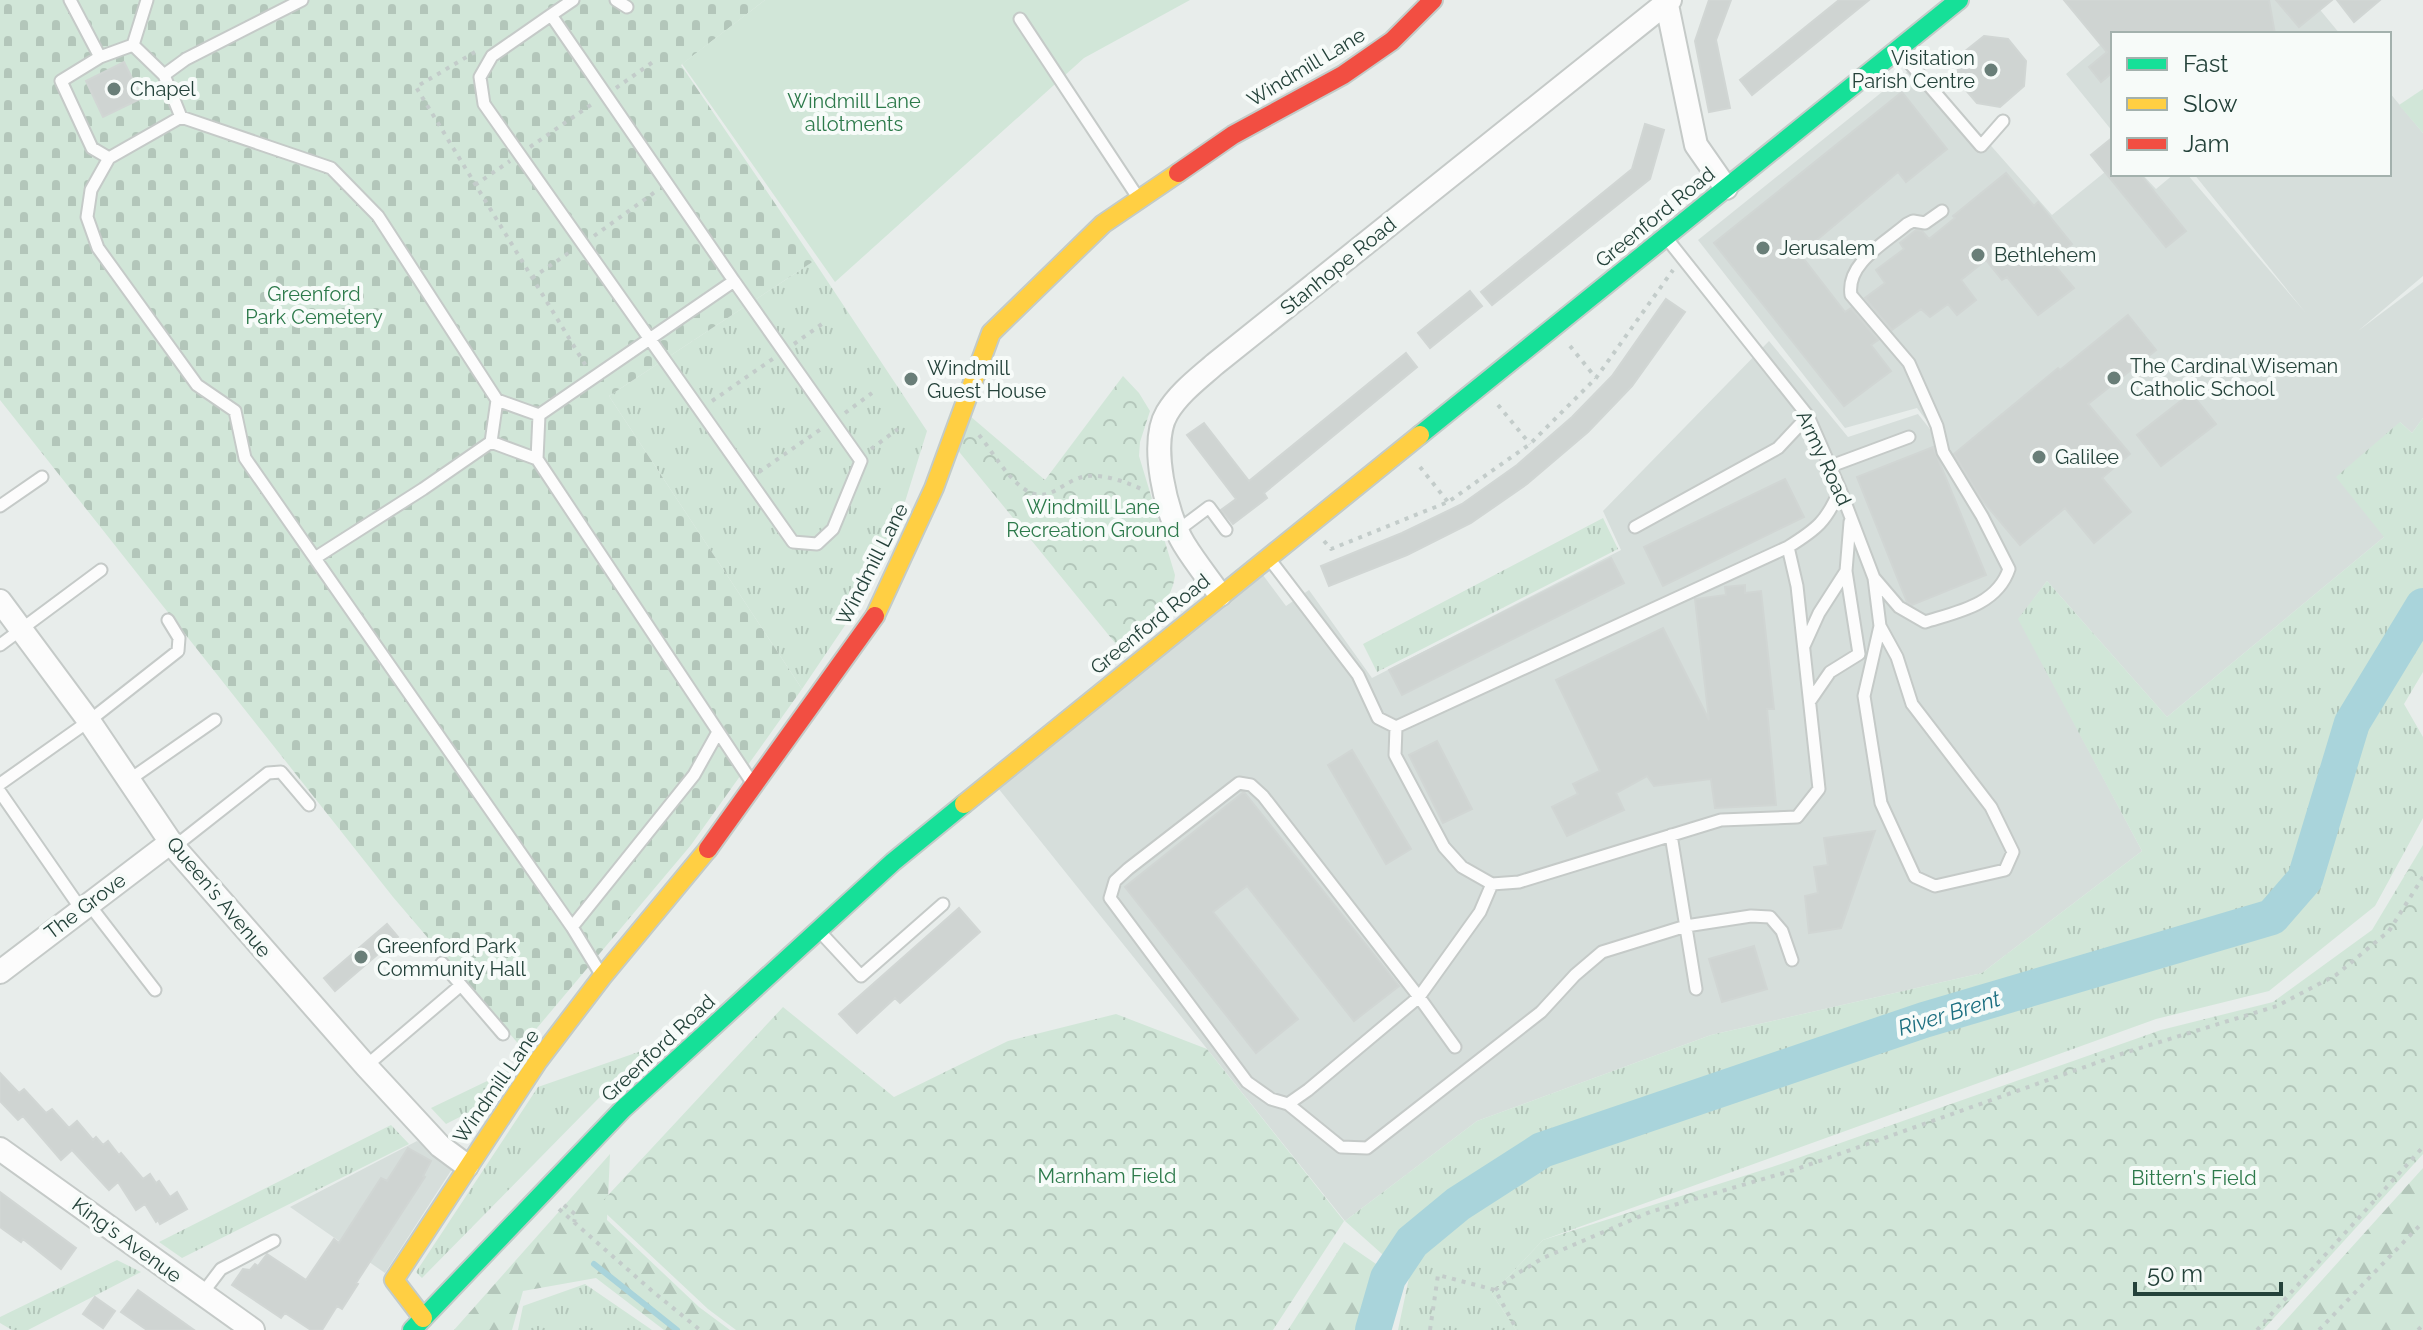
<svg xmlns="http://www.w3.org/2000/svg" width="2423" height="1330" font-family="Raleway,sans-serif">
	<defs>
		<pattern id="grass-tufts" width="24" height="20" patternUnits="userSpaceOnUse" patternTransform="scale(2)"><rect width="24" height="20" fill="#d1e6d8"/><path d="M3 7l-1-3M5 7V3M7 7l1-3M15 17l-1-3M17 17v-4M19 17l1-3" fill="none" stroke="#b3c6ba"/></pattern>
		<pattern id="forest-firs" width="22" height="20" patternUnits="userSpaceOnUse" patternTransform="scale(2)"><rect width="22" height="20" fill="#d1e6d8"/><path d="M5 1l3.5 6h-7zM16 11l3.5 6h-7z" fill="#b3c6ba"/></pattern>
		<pattern id="cemetery-stones" width="16" height="16" patternUnits="userSpaceOnUse" patternTransform="scale(2)"><rect width="16" height="16" fill="#d1e6d8"/><path d="M2 7V4a2 2 0 0 1 4 0v3zM10 15v-3a2 2 0 0 1 4 0v3z" fill="#b3c6ba"/></pattern>
		<pattern id="park-crowns" width="20" height="18" patternUnits="userSpaceOnUse" patternTransform="scale(2)"><rect width="20" height="18" fill="#d1e6d8"/><path d="M2 6a3 3 0 1 1 6 0M12 15a3 3 0 1 1 6 0" fill="none" stroke="#b3c6ba"/></pattern>
	</defs>
	<rect width="100%" height="100%" fill="#e8edeb"/>
	<!-- built -->
	<path fill="#d6dedb" d="M2154,0h158l28,34h-227z
		M2113,34v98l-47,-58z
		M1918,63l134,152 53,-43 -14,-17 20,-16 2,35h29l14,15 18,-15h13l118,138 -111,-138h195v-82l34,41v143l-65,55 65,-49v136l-11,15 -12,-11 -16,115 -217,180 -120,-136 -28,38 123,232 -160,122 -271,62 -234,86 -132,100 -351,-438 263,-216 29,39 23,-16 63,88 249,-128 -18,-39 166,-170 79,96 70,-23 81,102 -82,-108 -72,20 -147,-188z
		M417,1141l37,25 -69,107 -95,-66z"/>
	<!-- grass -->
	<path fill="url(#grass-tufts)" d="M2423,89v44l-24,-28z
		M814,261l113,170 -27,87 -48,97 -50,74 -193,-293z
		M2423,418v254l-19,32 19,33v81l-48,88 -106,85 -113,28 -613,221 -51,54 24,36h-118l11,-52 -64,-57 132,-100 234,-86 271,-62 160,-122 -124,-232 29,-38 120,136 217,-180 -48,-60 64,-55 12,11z
		M1603,518l15,31 -241,123 -14,-28z
		M647,1049l-225,229 -6,-6 122,-185z
		M516,1067l-17,30 -53,27 -15,-16z
		M391,1125l18,19 -227,114 -23,-16z
		M117,1260l24,12 -113,58h-16l-12,-7v-6z
		M585,1284l67,46h-134l5,-24z"/>
	<!-- forest -->
	<path fill="url(#forest-firs)" d="M610,1154l-3,66 92,87 31,23h-66l-68,-52 -73,13 -11,39h-58z
		M2423,1168v162h-146z
		M1344,1242l38,26 -16,62h-78z"/>
	<!-- cemetery -->
	<path fill="url(#cemetery-stones)" d="M0,0h765l-84,65 133,196 -205,135 193,293 -111,156 -170,202 -128,-150 -393,-497z"/>
	<!-- park -->
	<path fill="url(#park-crowns)" d="M1123,376l16,17 11,18 -10,31 -1,14 36,119c-3,31 -34,53 -55,74l-164,-201 14,-32 75,64z
		M2423,845v309l-160,176h-747l-24,-36 51,-54 229,-73 389,-137 112,-28 99,-72z
		M783,1007l111,90 114,-56 108,-27 91,35 137,172 -71,109h-537l-28,-21 -110,-103z"/>
	<!-- garden -->
	<path fill="#d1e6d8" d="M765,0h425l-106,58 -249,224 -153,-218z"/>
	<g fill="none" stroke-linecap="round" stroke-linejoin="round">
		<!-- stream -->
		<path stroke="#a9d4db" stroke-width="6" d="M594,1264l83,66"/>
		<!-- river -->
		<path stroke="#a9d4db" stroke-width="36" d="M1373,1330l15,-52 24,-36 46,-38 84,-54 382,-130 348,-103 33,-38 47,-156 71,-117"/>
	</g>
	<!-- building -->
	<path fill="#cfd4d2" stroke="#d1d6d4" stroke-width="2" d="M1709,0h22l-15,40 14,68 -21,4 -14,-71z
		M1839,0h30l-117,95 -12,-15z
		M2064,0h205l6,34h-162v38l-12,10 -12,-15 18,-15z
		M2276,0h56l-33,27z
		M2337,0h43l-26,22z
		M1984,36l24,3 18,22 -2,25 -24,21 -23,-4 -20,-23 2,-24z
		M124,62l18,36 -39,19 -17,-36z
		M1902,92l45,57 -41,33 -8,-10 -98,82 45,58 6,-4 27,32 -7,5 20,26 -47,35 -130,-163z
		M1645,124l19,6 -14,49 -158,126 -11,-13 151,-123z
		M2113,137v37h27l46,57 -20,16 -75,-92z
		M2006,173l28,33 4,-4 34,42 -21,17 23,27 -36,27 -31,-38 -5,3 -16,-20 -25,20 15,20 -19,15 -9,-11 -18,13 -9,-8 -29,21 -27,-32 20,-15 -9,-13 28,-21 -4,-6 16,-13 6,1 7,8 26,-21 -2,-2z
		M1470,291l12,15 -52,42 -12,-15z
		M1666,299l19,13 -53,74 -44,46 -61,52 -56,39 -64,32 -78,31 -8,-20 81,-33 60,-29 55,-39 55,-48 40,-41z
		M2128,315l28,35 -68,54 42,50 -28,24 29,34 -37,31 -29,-35 -45,37 -38,-45 -28,-46 104,-86 2,2z
		M1406,353l11,14 -153,126 3,5 -34,26 -12,-14 15,-11 -49,-64 17,-12 45,58z
		M2191,393l25,31 -55,42 -24,-31z
		M1933,447l53,128 -74,30 -5,-3 -50,-125z
		M1785,479l19,38 -141,69 -19,-39z
		M1611,558l13,25 -222,112 -13,-25z
		M1745,585v8l16,-2 13,118h-7l9,96 -61,3 -4,-29 -57,7 -7,-10 -31,17 8,17 -57,26 -15,-29 26,-13 -5,-10 27,-13 -44,-91 107,-52 46,92 -14,-121 31,-4 -1,-8z
		M1437,741l35,68 -29,14 -34,-68z
		M1352,750l59,99 -25,15 -58,-99z
		M1244,792l155,194 -45,35 -107,-135 -34,26 85,107 -42,34 -131,-166z
		M1875,831l-34,97 -32,5 -4,-37 13,-3 -4,-26 14,-2 -4,-27z
		M959,908l21,24 -80,71 -5,-5 -38,35 -18,-19z
		M387,924l11,13 -63,54 -11,-13z
		M1754,946l13,43 -45,13 -13,-43z
		M0,1073l19,20 5,-4 22,24 6,-4 17,19 8,-7 16,19 3,-3 7,8 5,-4 11,14 2,-2 22,26 7,-5 6,9 3,-2 11,16 7,-5 10,17 -27,15 -2,-4 -2,2 -11,-18 -9,6 -18,-28 -9,8 -37,-40 -11,10 -38,-44 -5,4 -18,-19z
		M408,1148l23,13 -8,15 2,1 -69,106 2,1 -16,25 -5,-3 -15,24h-11l-26,-17 -4,5 -49,-33 11,-16 7,1 5,-6 3,2 9,-12 39,26 28,-41 5,4 42,-65 6,3z
		M0,1192l76,56 -15,21 -38,-30 -2,3 -21,-15z
		M138,1290l56,40h-47l-26,-18z
		M95,1297l20,14 -12,17 -20,-14z"/>
	<g fill="none" stroke-linecap="round" stroke-linejoin="round">
		<defs>
			<path id="lane" d="M70,0l30,57
				M616,0l11,7
				M551,15l-59,41 -12,21 4,27 309,438 24,2 16,-15 28,-68 -127,-180
				M1020,19l119,180
				M133,45l14,-45
				M1901,53l80,93 22,-25
				M164,75l22,-16 116,-59
				M109,158l-17,-10 -31,-67 39,-24 33,-12 31,30 17,42
				M1668,240l140,176 32,73 34,89 6,48 -16,70 17,107 34,74 20,9 70,-16 8,-18 -22,-45 -79,-103 -15,-47 -17,-31
				M497,400l42,15 -2,44
				M539,415l195,-134 -183,-266 22,-15
				M1831,466l78,-29
				M0,506l42,-29
				M1635,527l143,-79 30,-32
				M1177,531l32,-24 17,23
				M315,558l108,-69 68,-47
				M1271,561l87,114 20,43 18,9 392,-180c29,-18 39,-26 52,-58
				M1875,579l24,28 26,15c32,-10 72,-17 84,-53l-27,-53 -39,-64 -6,-26 -28,-63 -58,-68c-5,-32 34,-52 56,-71l6,-3 12,2 17,-12
				M0,645l101,-75
				M1804,646l15,-33 27,-42 4,-49
				M1810,701l20,-29 29,-18 -13,-83
				M1396,727l-1,28 49,92 18,20 30,17 27,-2 202,-62 76,-3 22,-28 -22,-203 -9,-39
				M129,780l86,-60
				M0,784l89,-63 89,-70 1,-13 -11,-18
				M0,792l81,117
				M1671,835l25,154
				M174,847l94,-74 13,-1 28,33
				M88,903l67,87
				M572,927l122,-152 24,-43
				M822,934l39,42 82,-72
				M442,963l61,71
				M602,976l-30,-49 -327,-469 -10,-47 -38,-26 -99,-137 -11,-31 4,-27 18,-32 72,-41 150,51 47,48 119,184 -6,42 46,17 216,325
				M1455,1047l-36,-50 -156,-201 -12,-11 -12,-2 -111,86 -13,12 -5,17 137,184 24,17 17,5 20,-14 111,-93 61,-85 12,-28
				M366,1066l95,-81
				M1288,1104l53,43 26,1 174,-136 34,-37 27,-23 84,-26 65,-10 19,1 12,14 10,29
				M202,1294l19,-25 53,-28"/>
			<path id="street" d="M1666,0l30,145 30,43
				M1220,595c-12,-17 -25,-33 -36,-51 -18,-29 -35,-101 -17,-131 12,-20 31,-34 48,-49l455,-364
				M0,601l89,120 85,126 192,219 74,80 27,20
				M0,972l171,-130
				M0,1149l253,181"/>
			<path id="fast" d="M1420,435l539,-435
				M412,1330l211,-221 270,-247 71,-58"/>
			<path id="slow" d="M875,616l59,-128 57,-155 112,-109 75,-51
				M964,804l456,-369
				M423,1318l-29,-38 144,-219 64,-84 106,-128"/>
			<path id="jam" d="M1178,173l55,-38 110,-60 49,-34 41,-41
				M708,849l167,-233"/>
		</defs>
		<!-- lane casing -->
		<use href="#lane" stroke="#c5cac8" stroke-width="15"/>
		<!-- street casing -->
		<use href="#street" stroke="#c5cac8" stroke-width="26"/>
		<!-- fast casing -->
		<use href="#fast" stroke="#c3cbc8" stroke-width="22"/>
		<!-- slow casing -->
		<use href="#slow" stroke="#c3cbc8" stroke-width="22"/>
		<!-- jam casing -->
		<use href="#jam" stroke="#c3cbc8" stroke-width="22"/>
		<!-- path -->
		<path stroke="#c3ccca" stroke-width="4" stroke-dasharray="4 6" stroke-linecap="butt" d="M475,52l-59,35 170,279
			M616,88l37,-26
			M530,147l65,-45
			M475,185l35,-24
			M594,236l61,-44
			M532,278l38,-26
			M794,344l28,-20
			M1570,346l26,32
			M712,401l62,-43
			M1498,405l32,39
			M845,413l27,-20
			M979,435c13,16 24,36 39,49 27,24 38,2 61,-6 18,-7 49,4 66,13
			M871,449l27,-20
			M1420,467l28,35
			M759,472l62,-43
			M1324,541l7,8 117,-47 82,-58 66,-66 77,-108
			M564,1205l12,10 -2,7
			M559,1209l92,81 49,40
			M1495,1290l20,-15 28,-17 107,-46 144,-42 333,-118 150,-46 59,-31 53,-44 34,-54
			M1430,1330l8,-55 57,15 22,40
			M2257,1330l166,-183
			M2319,1330l104,-108
			M2418,1330l5,-5"/>
		<!-- lane -->
		<use href="#lane" stroke="#fcfcfc" stroke-width="11"/>
		<!-- street -->
		<use href="#street" stroke="#fcfcfc" stroke-width="22"/>
		<!-- fast -->
		<use href="#fast" stroke="#16e098" stroke-width="18"/>
		<!-- slow -->
		<use href="#slow" stroke="#ffcf43" stroke-width="18"/>
		<!-- jam -->
		<use href="#jam" stroke="#f24e42" stroke-width="18"/>
	</g>
	<!-- markers -->
	<g fill="#697e78" stroke="#f7fbf9" stroke-width="3">
		<circle cx="1991" cy="70" r="8"/>
		<circle cx="114" cy="89" r="8"/>
		<circle cx="1763" cy="248" r="8"/>
		<circle cx="1978" cy="255" r="8"/>
		<circle cx="2114" cy="378" r="8"/>
		<circle cx="911" cy="379" r="8"/>
		<circle cx="2039" cy="457" r="8"/>
		<circle cx="361" cy="957" r="8"/>
	</g>
	<g text-anchor="middle" dominant-baseline="central" stroke-width="8" stroke-linejoin="round" paint-order="stroke">
		<!-- poi labels -->
		<g font-size="20" fill="#24423a" stroke="#f7fbf9" text-anchor="start">
			<text x="1975" y="58" text-anchor="end">Visitation<tspan x="1975" dy="23">Parish Centre</tspan></text>
			<text x="130" y="89">Chapel</text>
			<text x="1779" y="248">Jerusalem</text>
			<text x="1994" y="255">Bethlehem</text>
			<text x="2130" y="366">The Cardinal Wiseman<tspan x="2130" dy="23">Catholic School</tspan></text>
			<text x="927" y="368">Windmill<tspan x="927" dy="23">Guest House</tspan></text>
			<text x="2055" y="457">Galilee</text>
			<text x="377" y="946">Greenford Park<tspan x="377" dy="23">Community Hall</tspan></text>
		</g>
		<!-- street labels -->
		<g font-size="20" fill="#24423a" stroke="#f7fbf9">
			<text transform="translate(1306 67) rotate(-31)">Windmill Lane</text>
			<text transform="translate(1655 217) rotate(-39)">Greenford Road</text>
			<text transform="translate(1338 266) rotate(-39)">Stanhope Road</text>
			<text transform="translate(1824 458) rotate(65)">Army Road</text>
			<text transform="translate(872 564) rotate(-63)">Windmill Lane</text>
			<text transform="translate(1150 624) rotate(-39)">Greenford Road</text>
			<text transform="translate(219 897) rotate(50)">Queen's Avenue</text>
			<text transform="translate(85 906) rotate(-37)">The Grove</text>
			<text transform="translate(658 1048) rotate(-43)">Greenford Road</text>
			<text transform="translate(496 1086) rotate(-55)">Windmill Lane</text>
			<text transform="translate(127 1240) rotate(36)">King's Avenue</text>
		</g>
		<!-- park labels -->
		<g font-size="20" fill="#2d7a4b" stroke="#f7fbf9">
			<text x="854" y="101">Windmill Lane<tspan x="854" dy="23">allotments</tspan></text>
			<text x="314" y="294">Greenford<tspan x="314" dy="23">Park Cemetery</tspan></text>
			<text x="1093" y="507">Windmill Lane<tspan x="1093" dy="23">Recreation Ground</tspan></text>
			<text x="1107" y="1176">Marnham Field</text>
			<text x="2194" y="1178">Bittern's Field</text>
		</g>
		<!-- water labels -->
		<g font-size="22" font-style="italic" fill="#1c6f80" stroke="#f7fbf9">
			<text transform="translate(1949 1013) rotate(-17)">River Brent</text>
		</g>
	</g>
	<!-- legend -->
	<rect x="2111" y="32" width="280" height="144" fill="#f7fbf9" stroke="#a3b1ad" stroke-width="2"/>
	<rect x="2127" y="58" width="40" height="12" fill="#16e098" stroke="#a3b1ad" stroke-width="2"/>
	<text x="2183" y="72" font-size="24" fill="#24423a">Fast</text>
	<rect x="2127" y="98" width="40" height="12" fill="#ffcf43" stroke="#a3b1ad" stroke-width="2"/>
	<text x="2183" y="112" font-size="24" fill="#24423a">Slow</text>
	<rect x="2127" y="138" width="40" height="12" fill="#f24e42" stroke="#a3b1ad" stroke-width="2"/>
	<text x="2183" y="152" font-size="24" fill="#24423a">Jam</text>
	<!-- scale -->
	<path d="M2135 1282v12h146v-12" fill="none" stroke="#24423a" stroke-width="4"/>
	<text x="2147" y="1282" font-size="24" fill="#24423a" stroke="#f7fbf9" stroke-width="6" paint-order="stroke">50 m</text>
</svg>
